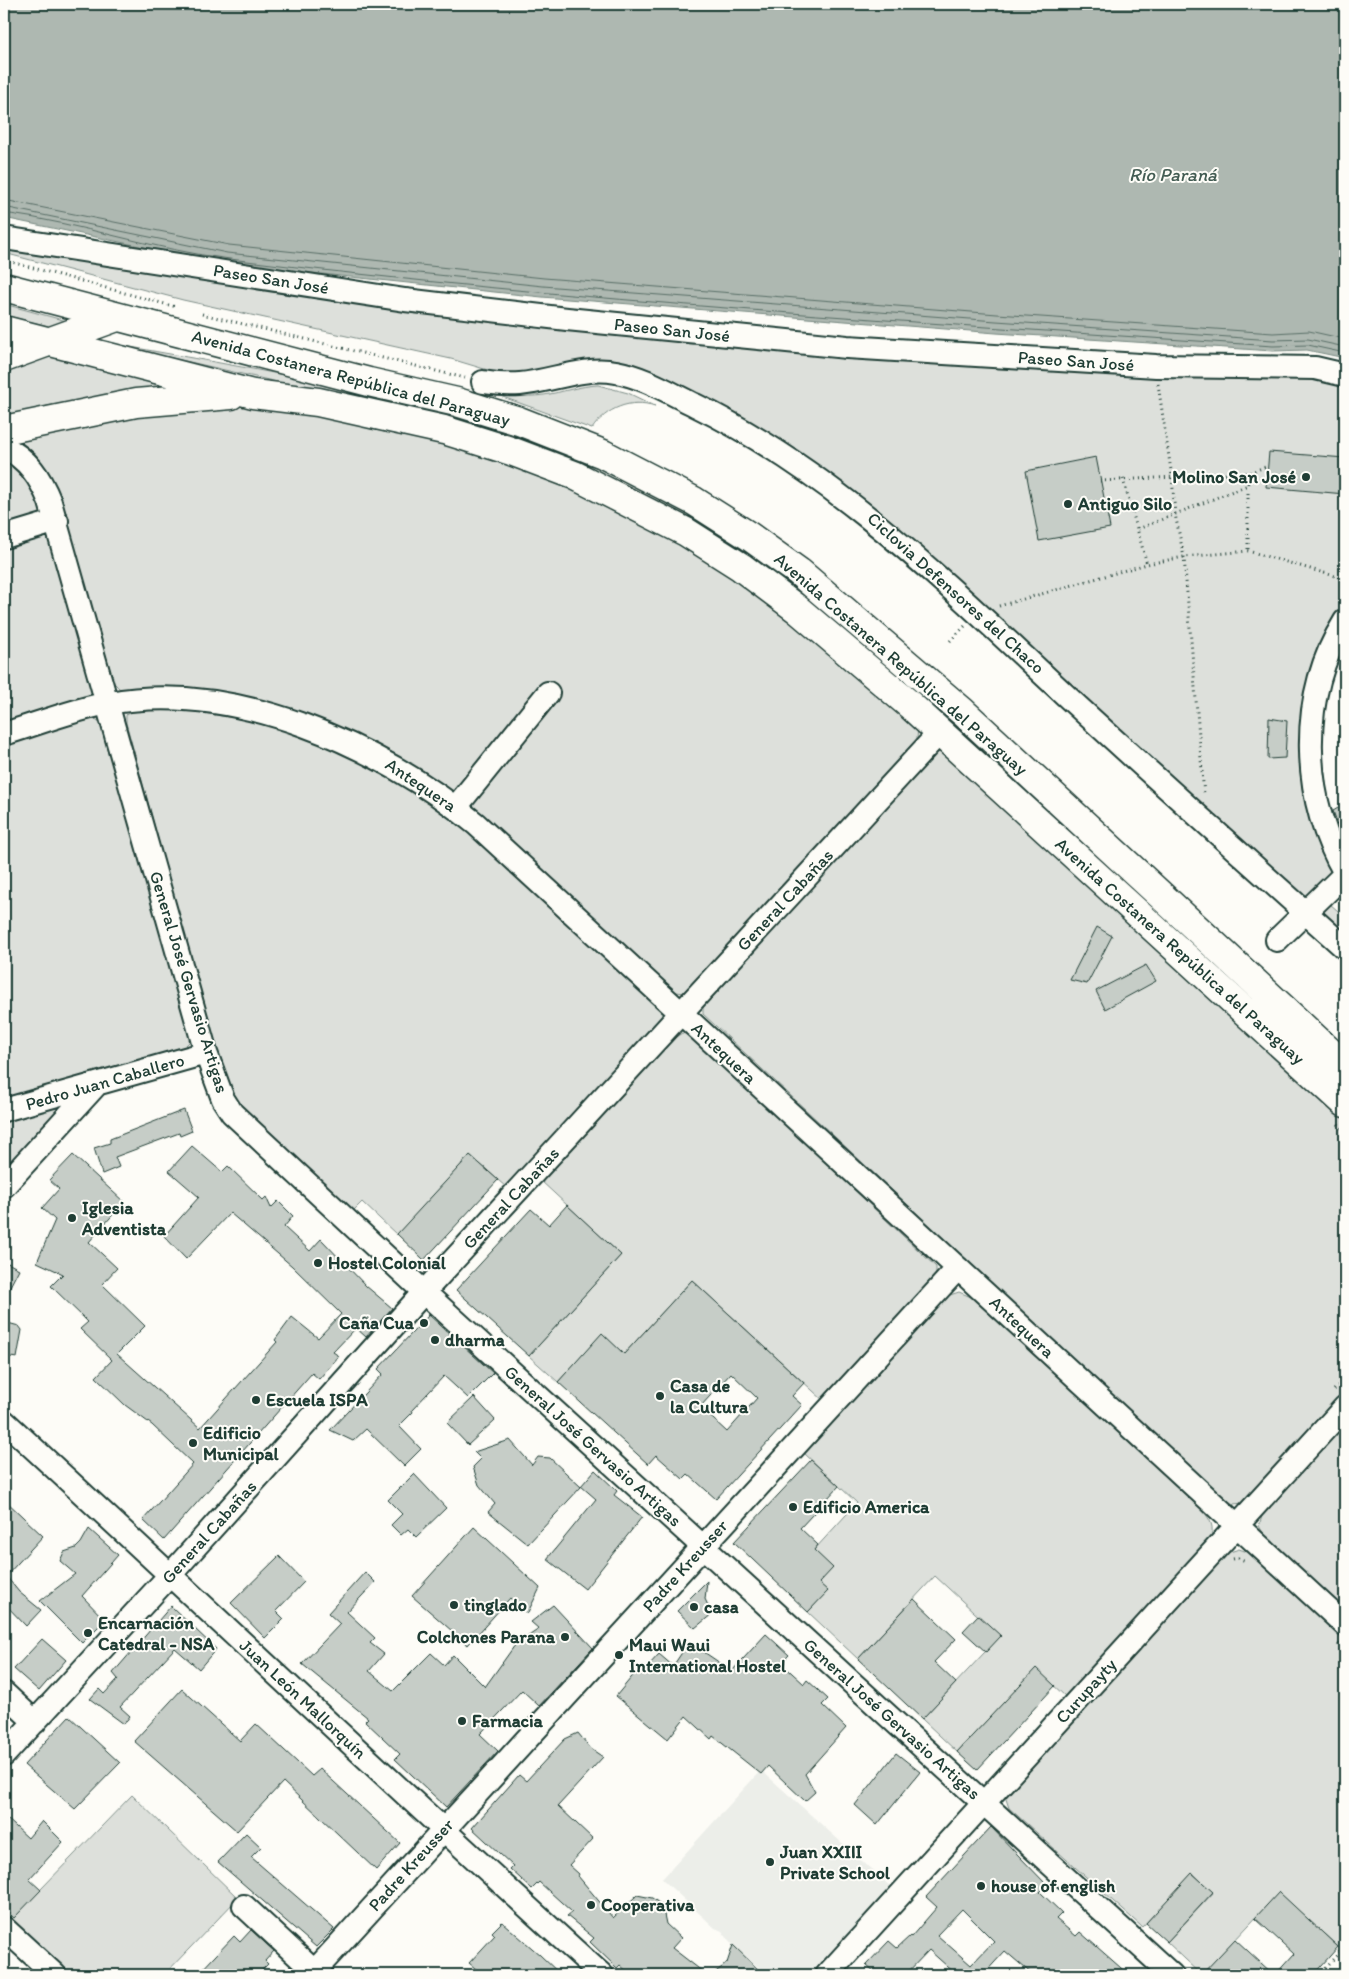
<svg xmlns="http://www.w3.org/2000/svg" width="1349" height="1979" font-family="Itim,sans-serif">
	<rect width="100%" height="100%" fill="#fdfcf7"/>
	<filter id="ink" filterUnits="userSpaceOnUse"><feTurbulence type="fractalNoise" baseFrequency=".02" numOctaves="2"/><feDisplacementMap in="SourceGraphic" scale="10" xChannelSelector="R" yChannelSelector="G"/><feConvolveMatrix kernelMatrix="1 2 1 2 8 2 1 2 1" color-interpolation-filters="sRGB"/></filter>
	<g filter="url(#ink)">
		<!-- built -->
		<path fill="#eceee9" d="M761,1770l131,118 -78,87h-47l-36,-32 -9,-12 -7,-3 -53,-49z"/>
		<!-- green -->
		<path fill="#dde0db" stroke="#7e8e88" d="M4,243l196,32 998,95 147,11v231l-35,82 29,177 -35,35 -323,-299 -303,-216 -114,-21 -63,4 -50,-15 -268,-59 -179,-47z
			M4,304l66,18 -18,5 -48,-12z
			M98,341c157,29 315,52 465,109 176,66 315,202 451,327 111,100 221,201 331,302v9l-622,-545 -102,-59 -57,-24 -134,-43z
			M52,353l139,36 -56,2 -88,15 -43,13v-50z
			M598,385l30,8 27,13c-24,-8 -49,2 -63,23l-106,-38c19,3 39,7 58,4 19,-3 35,-9 54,-10z
			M230,406l41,1 161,31 127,43 113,57 104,67 142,122 -1,12 -232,254 -9,-1 -220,-198 -57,-38 -28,-15 -59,-24 -191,-27 -7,-7 -54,-183 -50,-64 26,-9z
			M4,447l20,12 84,244 -104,30z
			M135,708l49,2 69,11 23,6 79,28 99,63 205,188 3,5 -1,9 -154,168 -37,-33 -73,80 -35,-33 -11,11 -110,-105 -17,-30 -98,-355v-8z
			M93,718l10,5 88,317 -9,9 -178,51v-357z
			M939,752h6l400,361v282l-101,108 -11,1 -15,-10 -515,-480v-10l230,-249z
			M1330,904l15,13v15l-22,-21z
			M682,1033l9,3 245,231v10l-112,124 -132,-121 -68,74 -22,-20 -44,48 -29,-26 92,-101 -80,-74 130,-141z
			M72,1098l-68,74v-55z
			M959,1292l12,5 231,213c9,10 13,17 8,29l-144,158 -30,-28 -79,83 -35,-33 78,-83 -65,-60 -77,83 -50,-47 19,-21 -8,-8 -5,-33 43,-47 -53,-50 143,-157z
			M1345,1423v187l-80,-74 -6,-10 3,-10z
			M1239,1549l11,4 95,86v314l-66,-60 -77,82 -35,-33 46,-49 -20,-20 -51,54 -133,-119 -4,-12 212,-235 10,-8z
			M132,1795l106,103 -74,77h-96l-57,-55z"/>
		<!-- water -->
		<path fill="#aeb8b1" stroke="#75877f" d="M4,4h1341v354l-38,-8 -34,1 -277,-18 -454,-36 -316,-33 -222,-46z"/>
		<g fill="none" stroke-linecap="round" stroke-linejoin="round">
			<!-- shore -->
			<path stroke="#586e66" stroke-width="1" d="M4,200l225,45 315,33 453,36 276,19 36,-2 36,8
				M4,207l223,46 316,33 453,35 277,19 35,-1 37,8
				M4,213c76,10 150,37 226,46 346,43 696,64 1043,87l35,-1 37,8"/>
		</g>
		<!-- building -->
		<path fill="#c6cdc7" stroke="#1f3d34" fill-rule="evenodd" d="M1269,452l76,6v36l-79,-7z
			M1096,457l14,71 -71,13 -13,-70z
			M1269,718l18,3 -2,37 -17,1z
			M1345,804v40l-12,-33z
			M1097,927l15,9 -25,48 -17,-4z
			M1146,965l10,16 -51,28 -9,-18z
			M184,1110l8,21 -12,5 -1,-3 -64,24 4,10 -17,7 -8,-26 16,-5v-4z
			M192,1146l30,26 6,-6 35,34 3,-3 5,11 7,-7 15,15 -9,11 26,24 11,-12 45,47 26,22 -26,29 -10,-9 -23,24 6,4 -20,23 -7,-6 -148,167 -21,-20 50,-56 -41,-39 -27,-20 -29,-28 16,-17 -32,-31 8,-7 -37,-36 12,-12 -26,-12 18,-42 -13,-12 17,-19 -10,-9 24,-25 51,47 -35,40 28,26 -15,16 43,42 -28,28 83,74 77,-86 -2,-2 17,-23 26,21 23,-24 -49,-48 -62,-53 -44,46 -22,-23 35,-39 -30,-26z
			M470,1155l28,25 -74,80 -27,-26z
			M567,1205l54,50 -92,101 -73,-66 75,-81 18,16z
			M4,1261l15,8 -15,29z
			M692,1280l112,103 -12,13 10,9 -86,94 -28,-25 -5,5 -27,-24 -8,9 -90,-82 44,-49 22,21zM731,1373l26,25 -30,34 -27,-25z
			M429,1315l64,58 -25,25 -24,-22 -32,34 1,2 -14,14 22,23 -17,17 -38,-37 -13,12 -23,-11 53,-56 -5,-5z
			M4,1322l15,4 3,4 -5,28 -13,-2z
			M474,1397l21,23 -27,25 -21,-22z
			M510,1440l22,25 6,-8 12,1 31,29 -53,57 -40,-32 7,-8 -16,-19 -6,-18 8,-8 -7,-7z
			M811,1460l28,26 -39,42 18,17 -4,5 19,18 -14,15 9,8 -20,21 -74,-70z
			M595,1470l22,21 -3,4 28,22 -57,72 -38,-30 49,-60 -15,-13z
			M414,1474l32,34 -30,29 -8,-8 -7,6 -10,-10 11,-11 -14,-14z
			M4,1499l39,37 -37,40 13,16 22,18 -15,16 -22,-23z
			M474,1527l66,61 -13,26 -17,-16 -42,47 -56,-49z
			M89,1529l29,26 -36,41 23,24 -23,23 -42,-42 35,-27 -15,-13 4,-9 12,-4 5,-5z
			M279,1556l25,26 -28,29 8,8 -19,19 -34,-35z
			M365,1572l10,10 -28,30 28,26 -5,5 14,11 -15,17 24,20 38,-38 13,12 9,-10 32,32 30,-42 24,-16 -8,-7 22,-17 40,43 -54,58 -17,-16 -42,44 18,17 -52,56 -51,-48 5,-5 -35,-33 3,-3 -66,-54 38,-40 -12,-11z
			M707,1581l-2,18 7,15 -17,14 -18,-17z
			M914,1599l42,40 -22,23 22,21 -34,36 -64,-60z
			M171,1606l45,43 -17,20 -24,-21 -55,59 10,9 -6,8 -34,-25 9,-10 5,5 14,-15 -5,-6z
			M978,1615l23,21 -15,16 -23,-21z
			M766,1634l23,21 -8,8 23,21 3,-4 21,19 -6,6 24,23 -41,46 10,18 -10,9 -37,-35 -7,8 -48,-38 -2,3 -25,-23 -18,23 -52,-43 20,-24 4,3 19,-21 14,12 16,-24 43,29z
			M42,1639l24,21 -27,31 -25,-22z
			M1036,1668l19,18 -78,84 -20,-18z
			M182,1689l58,52 16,-17 56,52 8,-7 80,74 -24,27 -93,-88 -46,49 -103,-90z
			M69,1716l51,47 -45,46 -51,-44z
			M578,1733l13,16 12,8 -45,49 35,33 -24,26 10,9 -1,2 35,42 24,-23 15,3 10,7 4,19 15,14 -9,10 35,27h-76l-11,-10 -3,3 -27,-26 4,-4 -27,-22 5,-4 -33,-30 -7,7 -22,-20 3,-3 -41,-38 47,-53 7,6 39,-42z
			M896,1753l24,19 -43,53 -22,-20z
			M4,1816l24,22 14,-17 21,21 -34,37 12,11 -27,28 -10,-9z
			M991,1827l56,58 -7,7 22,21 -6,6 20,17 4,-4 49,43h-96l-28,-24 -22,24h-26l-28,-25 -24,25h-28l-11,-10 23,-24 8,7 13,-12 1,1 26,-30 -11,-10zM962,1909l32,32 -23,24 -34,-30z
			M246,1833l15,14 -10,10 83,72 -18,18 -98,-85z
			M1192,1873l21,19 -46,50 -21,-19z
			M1279,1892l59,55 -25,28h-38l19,-21 -39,-36z
			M502,1922l38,33 21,20h-78l-14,-12 26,-28 -3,-3z
			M251,1930l23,21 -9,10 3,3 -11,11h-60l37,-39 6,6z
			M1235,1939l39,36h-73z
			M733,1945l31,30h-52l15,-12z"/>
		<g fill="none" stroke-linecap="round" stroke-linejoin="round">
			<defs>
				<path id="minor" d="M4,238l401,62 162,19 280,28 309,19 159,2 30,7
					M483,382c13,2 25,3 37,2 32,-3 64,-18 96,-12 28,5 54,21 79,33 146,71 261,189 379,298 90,83 181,164 271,245
					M4,447c24,12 36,30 46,55l156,551 17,46 9,14 192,179 748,683
					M4,537l53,-16
					M1345,621c-47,75 -44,176 0,252
					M4,734c33,-10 71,-25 105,-31 126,-23 271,42 367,121l869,801
					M456,807l92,-114
					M1277,940l68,-66
					M4,1110l202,-57
					M4,1186l93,-102
					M4,1421c200,184 397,372 598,554
					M4,1693l31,29
					M4,1755l167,-181 253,-282 516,-560
					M244,1906l70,65
					M4,1928l51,47
					M311,1975l647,-707
					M827,1975l518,-568"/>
				<path id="major" d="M4,287l365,95 88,20 62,19 84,33 91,47 55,35 50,36 164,140 382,354
					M4,330l249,64 65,8 126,28 67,21 63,24 112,57 55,35 56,42 113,96 435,398
					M4,358l113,-41
					M4,430l132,-27 95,-8"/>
			</defs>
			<!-- minor casing -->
			<use href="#minor" stroke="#1f3d34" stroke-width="26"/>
			<!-- major casing -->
			<use href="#major" stroke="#1f3d34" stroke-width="31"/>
			<!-- path -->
			<path stroke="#1f3d34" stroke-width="3" stroke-dasharray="1 4" stroke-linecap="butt" d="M4,260l172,47
				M202,314l263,64
				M1158,384l14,93 3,37 9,43 20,238
				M1248,473v78
				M1123,479l24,85
				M1100,481l148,-8 20,-7
				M1138,529l110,-44
				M999,606l148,-42 37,-7 64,-6 97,28
				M950,641l15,-15
				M1338,1124l7,7
				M1334,1390l11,-12
				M1233,1559l5,-1 8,3
				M1338,1644l7,6
				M1319,1975l26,-29"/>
			<!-- minor -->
			<use href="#minor" stroke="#fdfcf7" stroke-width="22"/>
			<!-- major -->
			<use href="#major" stroke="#fdfcf7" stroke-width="28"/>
		</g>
	</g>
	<!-- markers -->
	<g fill="#1f3d34" stroke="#fdfcf7" stroke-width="2">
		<circle cx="1306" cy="477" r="5"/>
		<circle cx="1068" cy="504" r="5"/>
		<circle cx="72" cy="1218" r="5"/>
		<circle cx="318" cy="1263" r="5"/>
		<circle cx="424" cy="1323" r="5"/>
		<circle cx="435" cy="1340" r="5"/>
		<circle cx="660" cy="1396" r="5"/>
		<circle cx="256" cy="1400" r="5"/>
		<circle cx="193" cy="1443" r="5"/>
		<circle cx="793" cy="1507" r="5"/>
		<circle cx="454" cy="1605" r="5"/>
		<circle cx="694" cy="1607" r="5"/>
		<circle cx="88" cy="1633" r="5"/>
		<circle cx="565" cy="1637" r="5"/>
		<circle cx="619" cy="1655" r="5"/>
		<circle cx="462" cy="1721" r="5"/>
		<circle cx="770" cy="1862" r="5"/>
		<circle cx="981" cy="1886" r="5"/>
		<circle cx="591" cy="1905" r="5"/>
	</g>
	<g text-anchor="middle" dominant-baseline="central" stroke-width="4" stroke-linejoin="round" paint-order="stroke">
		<!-- street labels -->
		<g font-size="18" fill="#1f3d34" stroke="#fdfcf7">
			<text transform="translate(271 279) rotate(9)">Paseo San José</text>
			<text transform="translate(672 330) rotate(6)">Paseo San José</text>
			<text transform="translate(1076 361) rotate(4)">Paseo San José</text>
			<text transform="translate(351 378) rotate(15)">Avenida Costanera República del Paraguay</text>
			<text transform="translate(956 593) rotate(42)">Ciclovia Defensores del Chaco</text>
			<text transform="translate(901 664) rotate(41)">Avenida Costanera República del Paraguay</text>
			<text transform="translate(421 785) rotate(34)">Antequera</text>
			<text transform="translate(785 900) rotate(-47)">General Cabañas</text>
			<text transform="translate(1180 951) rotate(42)">Avenida Costanera República del Paraguay</text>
			<text transform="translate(189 982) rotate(73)">General José Gervasio Artigas</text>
			<text transform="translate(724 1053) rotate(43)">Antequera</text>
			<text transform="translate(105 1082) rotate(-16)">Pedro Juan Caballero</text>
			<text transform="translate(511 1198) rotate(-47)">General Cabañas</text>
			<text transform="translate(1022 1327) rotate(43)">Antequera</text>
			<text transform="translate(593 1446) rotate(42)">General José Gervasio Artigas</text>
			<text transform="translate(209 1532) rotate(-48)">General Cabañas</text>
			<text transform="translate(685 1566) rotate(-48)">Padre Kreusser</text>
			<text transform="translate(1086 1691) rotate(-48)">Curupayty</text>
			<text transform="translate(303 1699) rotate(43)">Juan León Mallorquín</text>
			<text transform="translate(892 1719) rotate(42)">General José Gervasio Artigas</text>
			<text transform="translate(411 1865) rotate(-48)">Padre Kreusser</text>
		</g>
		<!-- poi labels -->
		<g font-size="18" font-weight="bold" fill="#1f3d34" stroke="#fdfcf7" text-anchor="start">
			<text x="1296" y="477" text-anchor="end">Molino San José</text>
			<text x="1078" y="504">Antiguo Silo</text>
			<text x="82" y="1208">Iglesia<tspan x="82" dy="21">Adventista</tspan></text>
			<text x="328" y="1263">Hostel Colonial</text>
			<text x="414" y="1323" text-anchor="end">Caña Cua</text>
			<text x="445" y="1340">dharma</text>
			<text x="670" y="1386">Casa de<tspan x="670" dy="21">la Cultura</tspan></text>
			<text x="266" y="1400">Escuela ISPA</text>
			<text x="203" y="1433">Edificio<tspan x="203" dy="21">Municipal</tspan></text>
			<text x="803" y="1507">Edificio America</text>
			<text x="464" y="1605">tinglado</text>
			<text x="704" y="1607">casa</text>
			<text x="98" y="1623">Encarnación<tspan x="98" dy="21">Catedral - NSA</tspan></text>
			<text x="555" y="1637" text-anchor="end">Colchones Parana</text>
			<text x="629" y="1645">Maui Waui<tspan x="629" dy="21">International Hostel</tspan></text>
			<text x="472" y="1721">Farmacia</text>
			<text x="780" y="1852">Juan XXIII<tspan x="780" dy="21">Private School</tspan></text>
			<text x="991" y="1886">house of english</text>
			<text x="601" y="1905">Cooperativa</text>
		</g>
		<!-- water labels -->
		<g font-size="19" font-style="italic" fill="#435c53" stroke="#fdfcf7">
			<text x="1173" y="174">Río Paraná</text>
		</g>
	</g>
	<!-- margin -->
	<rect width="1349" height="1979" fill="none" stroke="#fdfcf7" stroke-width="20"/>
	<rect x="10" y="10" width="1329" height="1959" fill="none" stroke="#1f3d34" stroke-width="2" filter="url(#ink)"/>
</svg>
